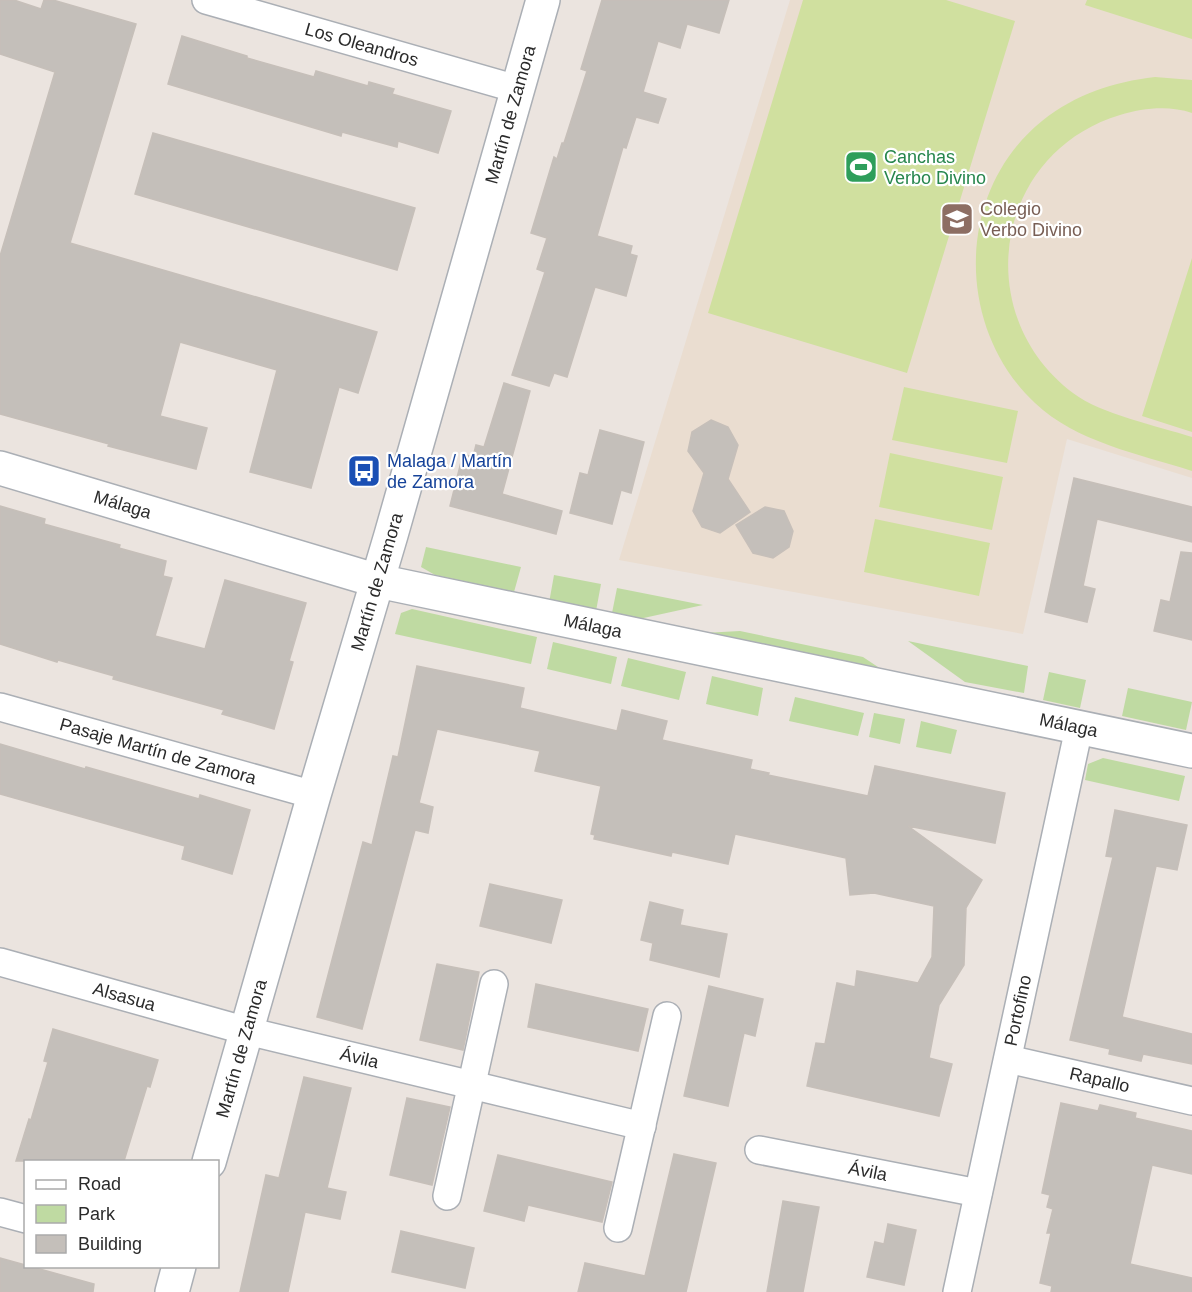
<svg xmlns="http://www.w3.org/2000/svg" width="1192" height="1292" font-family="Arial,sans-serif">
	<rect width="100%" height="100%" fill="#ebe4df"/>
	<!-- education -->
	<path fill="#eaddd0" d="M790,0h402v478l-125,-39 -44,195 -404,-74z"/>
	<!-- green -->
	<path fill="#bfdaa2" d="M426,547l95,20 -7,25 -79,-17 -14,-8z
		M554,575l47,9 -5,27 -47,-8z
		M617,588l86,17 -64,14 -27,-6z
		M412,609l125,28 -6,27 -136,-30 6,-21z
		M740,631l123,26 21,14 -181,-38z
		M908,641l120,25 -4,27 -59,-11z
		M553,642l64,15 -6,27 -64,-15z
		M628,658l58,14 -7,28 -58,-14z
		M1049,672l37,8 -6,28 -37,-8z
		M712,676l51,12 -5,28 -52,-12z
		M1128,688l64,14 -6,28 -64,-14z
		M795,697l69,16 -6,23 -69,-15z
		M874,713l31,6 -5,25 -31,-7z
		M921,721l36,9 -6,24 -35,-7z
		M1103,758l82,18 -6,25 -94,-21 3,-16z"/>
	<!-- pitch -->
	<path fill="#d0e09f" d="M803,0h143l69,21 -108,352 -199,-60z
		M1087,0h105v39l-107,-34z
		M1155,77l37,3v33c-23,-8 -49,-5 -72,2 -126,38 -151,200 -47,278 27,21 85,33 119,44v34c-53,-17 -116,-29 -157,-68 -80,-75 -80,-212 7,-282 34,-27 71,-39 113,-44z
		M1192,258v174l-50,-16z
		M904,387l114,24 -11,52 -115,-23z
		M890,453l113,24 -11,53 -113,-23z
		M875,519l115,24 -11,53 -115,-24z"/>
	<!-- building -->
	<path fill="#c4bfba" stroke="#c6bfb9" stroke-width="1.5" d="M0,0h14l27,9 3,-9h9l83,24 -66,219 307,89 -19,61 -19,-6 -28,101 -61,-16 27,-102 -97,-28 -20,74 47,12 -11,41 -88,-23 1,-2 -109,-30v-158l55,-184 -55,-18z
		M602,0h127l-10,33 -32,-9 -7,24 -22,-7 -15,51 23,7 -8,24 -22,-6 -10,31 -3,-1 -26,89 35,10 -2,8 7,2 -11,40 -31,-9 -28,90 -13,-4 -5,13 -37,-11 33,-103 -8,-3 10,-31 -16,-5 23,-76 3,2 5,-16h2l23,-72 -6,-2z
		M182,36l65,20v2l67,19 2,-6 52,15 1,-4 25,7 -2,5 59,17 -13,42 -40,-12 -1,6 -55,-15 -1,4 -173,-52z
		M153,133l262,75 -18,62 -262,-76z
		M504,383l26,8 -28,103 60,17 -6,23 -106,-28 13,-52 10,3 3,-12 8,2z
		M711,420l17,7 10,18 -10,34 22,33 -30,21 -18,-6 -9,-16 11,-38 -16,-22 4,-19z
		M600,430l44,12 -13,51 -10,-3 -9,34 -42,-11 10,-40 8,2z
		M1074,478l118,29v35l-95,-23 -14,67 12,3 -8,33 -42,-10z
		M0,506l45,13 -1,5 76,21 -1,3 47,13 -3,15 9,2 -17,58 50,13 20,-69 81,23 -17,58 4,1 -19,67 -52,-15 2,-4 -111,-31 1,-3 -56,-16 -1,2 -57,-18z
		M765,507l19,4 9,20 -4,16 -16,11 -20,-5 -17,-28z
		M1181,552l11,1v87l-38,-9 7,-31 9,2z
		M417,666l107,22 -4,20 97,23 5,-21 45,11 -5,19 90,20 -2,9 19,4 -1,2 100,21 7,-30 130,27 -10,50 -87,-17 74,54 -16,28 -2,57 -25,40 -10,53 23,6 -13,52 -132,-30 9,-43 9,1 12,-61 18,4 2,-16 61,12 14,-26 2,-51 -60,-13 -24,2 -4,-37 -111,-24 -7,30 -56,-12 -1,4 -77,-17 1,-4 -4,-1 10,-48 -66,-15 5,-20 -103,-22 -18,74 14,4 -5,26 -13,-3 -53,199 -45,-12 46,-175 9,3 21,-89 5,1z
		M0,744l85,25 1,-2 113,32 1,-4 50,15 -18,64 -50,-15 3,-13 -185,-52z
		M1115,810l72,15 -10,45 -21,-4 -34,151 70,17v30l-49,-10 -2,7 -32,-7 1,-5 -40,-9 43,-183 -7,-1z
		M490,884l72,16 -11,43 -71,-17z
		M650,902l33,8 -3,15 47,9 -8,43 -69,-17 3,-17 -12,-3z
		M437,964l42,8 -16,78 -43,-10z
		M536,984l112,25 -10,42 -110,-24z
		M709,986l54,13 -8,37 -11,-3 -16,73 -44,-10z
		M53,1029l105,31 -8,27 -3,-1 -23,75h-108l13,-42 2,1 17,-58 -4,-1z
		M304,1077l47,11 -24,100 19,4 -6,27 -35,-7 -17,80h-48l26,-117 13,3z
		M407,1098l43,9 -18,78 -42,-10z
		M1061,1103l37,8 2,-6 36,8 -1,5 57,13v43l-40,-9 -22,99 62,14v14h-141l1,-6 -12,-3 11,-50h-4l6,-24 -6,-2 3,-12 -8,-2z
		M674,1154l42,9 -30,129h-108l7,-29 60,13z
		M498,1155l114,27 -10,40 -74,-17 -4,16 -40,-10z
		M783,1201l36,6 -16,85h-36z
		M888,1224l28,6 -12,55 -37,-8 8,-35 9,2z
		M401,1231l73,17 -9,40 -73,-16z
		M0,1258l94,26 -1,8h-93z"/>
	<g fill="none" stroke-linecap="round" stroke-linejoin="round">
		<defs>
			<g id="minor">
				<path id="s1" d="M206,0l311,89"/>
				<path id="s2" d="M0,707l314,88"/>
				<path id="s3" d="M0,962l247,69 395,95"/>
				<path id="s4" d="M1008,1059l184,42"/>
				<path id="s5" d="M759,1150l219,43"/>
				<path d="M447,1196l47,-212"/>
				<path d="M0,1212l26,7"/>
				<path d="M618,1228l49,-212"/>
				<path id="s6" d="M957,1292l122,-564"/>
			</g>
			<g id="tertiary">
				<path id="s7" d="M0,468l378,113 814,170"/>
				<path id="s8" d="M209,1162l105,-367 77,-260 152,-535"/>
				<path d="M172,1292l7,-26"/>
			</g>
		</defs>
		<!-- minor casing -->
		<use href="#minor" stroke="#abafb5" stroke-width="30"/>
		<!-- tertiary casing -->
		<use href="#tertiary" stroke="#abafb5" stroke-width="36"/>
		<!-- minor -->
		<use href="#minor" stroke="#fff" stroke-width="27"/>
		<!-- tertiary -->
		<use href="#tertiary" stroke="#fff" stroke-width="33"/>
	</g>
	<!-- icons -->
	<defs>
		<symbol id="stadium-square" viewBox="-11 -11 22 22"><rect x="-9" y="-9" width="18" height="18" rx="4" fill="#2e9e5b" stroke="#fff"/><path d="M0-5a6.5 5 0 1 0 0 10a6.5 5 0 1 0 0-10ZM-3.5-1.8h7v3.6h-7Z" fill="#fff"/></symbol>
		<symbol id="school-square" viewBox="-11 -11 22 22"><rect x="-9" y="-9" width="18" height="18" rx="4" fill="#8d6e63" stroke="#fff"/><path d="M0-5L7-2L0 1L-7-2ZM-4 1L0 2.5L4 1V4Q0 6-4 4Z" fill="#fff"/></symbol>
		<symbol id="bus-square" viewBox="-11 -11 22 22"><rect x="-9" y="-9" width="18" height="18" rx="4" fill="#1a4fb4" stroke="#fff"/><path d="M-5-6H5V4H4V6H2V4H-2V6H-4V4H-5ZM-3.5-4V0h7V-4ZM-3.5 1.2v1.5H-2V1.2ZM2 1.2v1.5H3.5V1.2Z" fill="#fff"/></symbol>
	</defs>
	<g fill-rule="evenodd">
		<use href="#stadium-square" x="842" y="148" width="38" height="38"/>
		<use href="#school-square" x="938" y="200" width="38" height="38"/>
		<use href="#bus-square" x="345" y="452" width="38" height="38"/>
	</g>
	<g text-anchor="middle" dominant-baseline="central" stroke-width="4.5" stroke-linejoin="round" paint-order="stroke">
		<!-- street labels -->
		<g font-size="18" fill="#2b2b2b" stroke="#fff">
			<text stroke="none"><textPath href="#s1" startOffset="162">Los Oleandros</textPath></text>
			<text stroke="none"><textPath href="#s8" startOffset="1090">Martín de Zamora</textPath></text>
			<text stroke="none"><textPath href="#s7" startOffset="128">Málaga</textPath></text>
			<text stroke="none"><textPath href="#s8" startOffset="604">Martín de Zamora</textPath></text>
			<text stroke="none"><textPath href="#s7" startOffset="614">Málaga</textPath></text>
			<text stroke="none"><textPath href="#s7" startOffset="1100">Málaga</textPath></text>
			<text stroke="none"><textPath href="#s2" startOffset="164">Pasaje Martín de Zamora</textPath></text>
			<text stroke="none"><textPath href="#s3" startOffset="129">Alsasua</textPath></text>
			<text stroke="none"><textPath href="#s6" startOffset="288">Portofino</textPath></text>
			<text stroke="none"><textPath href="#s8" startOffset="118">Martín de Zamora</textPath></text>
			<text stroke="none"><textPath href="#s3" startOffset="372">Ávila</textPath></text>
			<text stroke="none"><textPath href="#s4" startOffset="94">Rapallo</textPath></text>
			<text stroke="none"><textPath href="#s5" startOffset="111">Ávila</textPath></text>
		</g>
		<!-- leisure labels -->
		<g font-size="18" fill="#27864d" stroke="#fff" text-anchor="start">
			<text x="884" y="157">Canchas<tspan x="884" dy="21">Verbo Divino</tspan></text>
		</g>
		<!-- education labels -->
		<g font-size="18" fill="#785e54" stroke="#fff" text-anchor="start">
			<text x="980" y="209">Colegio<tspan x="980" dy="21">Verbo Divino</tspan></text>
		</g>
		<!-- transit labels -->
		<g font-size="18" fill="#164399" stroke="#fff" text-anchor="start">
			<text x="387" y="461">Malaga / Martín<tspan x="387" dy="21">de Zamora</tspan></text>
		</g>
	</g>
	<!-- legend -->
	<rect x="24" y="1160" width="195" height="108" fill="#ffffff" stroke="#aaaaaa" stroke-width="1.5"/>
	<rect x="36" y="1180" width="30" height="9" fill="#ffffff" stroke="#aaaaaa" stroke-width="1.5"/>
	<text x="78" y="1190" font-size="18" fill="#2b2b2b">Road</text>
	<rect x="36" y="1205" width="30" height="18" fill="#bfdaa2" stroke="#aaaaaa" stroke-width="1.5"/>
	<text x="78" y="1220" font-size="18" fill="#2b2b2b">Park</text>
	<rect x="36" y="1235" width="30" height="18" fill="#c4bfba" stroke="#aaaaaa" stroke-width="1.5"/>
	<text x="78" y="1250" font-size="18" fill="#2b2b2b">Building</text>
</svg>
